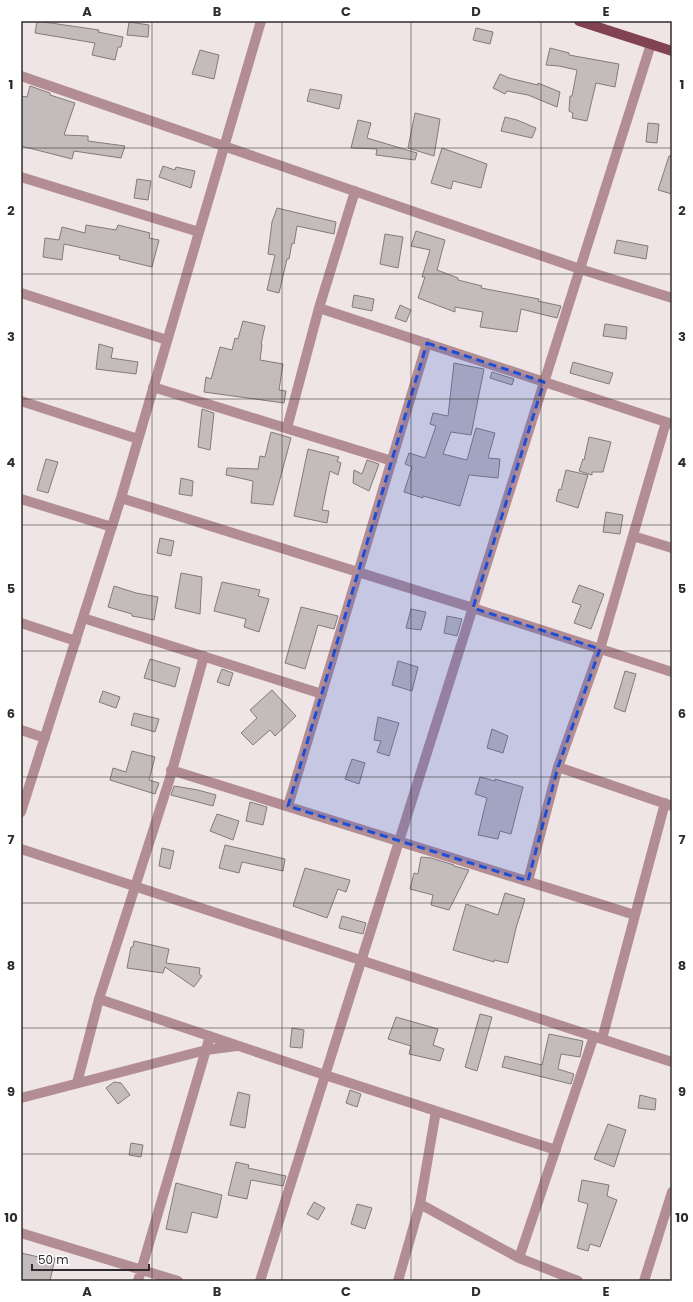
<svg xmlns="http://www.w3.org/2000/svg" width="693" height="1302" font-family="Poppins,sans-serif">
	<rect width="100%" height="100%" fill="#efe5e7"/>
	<!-- building -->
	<path fill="#c4bbbc" stroke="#837a7c" d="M37,21l62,9 -1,2 25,5 -2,10h-3l-3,13 -23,-5 3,-12 -60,-10z
		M129,22l20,3 -1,12 -21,-2z
		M476,28l17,4 -3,12 -17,-4z
		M550,48l19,5v2l50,9 -4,23 -19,-4 -9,38 -15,-3 1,-5 -4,-2 1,-15h2l5,-26 -18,-4 -13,-1z
		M200,50l19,5 -5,24 -22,-5z
		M500,74l9,4 29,7v-2l22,9 -3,15 -29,-12 -21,-4 -2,3 -12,-6z
		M30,86l20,7v2l25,8 -11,32 24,1v5l37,5 -4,12 -47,-7 -2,8 -51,-13v-50l6,1z
		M310,89l32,6 -3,14 -32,-8z
		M415,113l25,6 -6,37 -26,-8z
		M505,117l12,3 19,8 -4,10 -31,-7z
		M358,120l13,3 -4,15 50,15 -2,7 -39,-5 1,-6 -26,-1z
		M648,123l11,1 -2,19 -11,-1z
		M442,148l45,16 -6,24 -28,-7 -2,8 -20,-6z
		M669,156h3v38l-14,-4z
		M163,166l12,4 1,-3 19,4 -4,17 -32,-11z
		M137,179l14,2 -3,19 -14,-2z
		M277,208l59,14 -2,12 -37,-8 -3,18 -2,-1 -3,16h-2l-8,34 -12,-3 8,-35 -7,-1 4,-32z
		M86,225l30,5 2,-5 32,8 -1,5 10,2 -7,27 -33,-8 1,-3 -56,-12 -2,16 -19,-3 2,-19 14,2 3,-13 23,6z
		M416,231l29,9 -8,30 21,8v2l24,6 -1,2 58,11 -1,2 23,5 -4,12 -36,-9 -4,23 -37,-5 3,-15 -28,-5v5l-37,-14 7,-21h-3l8,-27 -19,-4z
		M385,234l18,3 -5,31 -18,-4z
		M617,240l31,6 -2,13 -32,-6z
		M354,295l20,4 -2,12 -20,-4z
		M400,305l11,5 -5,12 -11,-4z
		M243,321l22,5 -4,18h1l-2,16 23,4 -4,26 7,1 -2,12 -80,-11 2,-15 5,2 9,-32 12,3 3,-12 3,1z
		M605,324l22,3 -1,12 -23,-3z
		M99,344l14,4 -2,10 27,4 -2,12 -40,-5z
		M573,362l40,11 -4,11 -39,-11z
		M454,363l30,6 -13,66 -20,-3 -8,22 24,6 9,-32 19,5 -7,25 12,1 -2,19 -29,-3 -9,31 -37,-10v2l-19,-6 8,-25 -7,-3 4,-11 16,5 11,-32 -6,-2 3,-11 15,3z
		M492,372l22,7 -2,6 -22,-7z
		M202,409l12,4 -4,37 -12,-3z
		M271,432l20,6 -18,67 -22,-2 2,-22 -27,-6 1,-7 31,1 2,-13 5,1z
		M589,437l22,5 -8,30h-11v3l-13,-4 4,-12 1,1z
		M308,449l31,8 -2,4 4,2 -3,12 -8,-4 -8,39 7,1 -2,12 -33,-7z
		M46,459l12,3 -10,31 -11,-3z
		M367,460l12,4 -10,27 -16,-8 1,-13 8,4z
		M566,470l22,5 -10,33 -22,-7 3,-12 2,1z
		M181,478l12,3 -1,15 -13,-2z
		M606,512l17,3 -3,19 -17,-2z
		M160,538l14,3 -3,15 -14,-3z
		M181,573l21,4 -2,37 -25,-6z
		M222,582l38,8 -2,6 11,3 -10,33 -15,-5 2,-8 -32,-8z
		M579,585l25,9 -13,35 -17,-6 7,-18 -9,-3z
		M114,586l22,7 22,4 -4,23 -22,-4v-2l-24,-7z
		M301,607l37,9 -4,13 -16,-4 -13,44 -20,-6z
		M411,609l15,3 -5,18 -15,-2z
		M447,616l15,3 -5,17 -13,-3z
		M150,659l30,9 -5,19 -31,-9z
		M398,661l20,6 -6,24 -20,-6z
		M222,669l11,4 -4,13 -12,-4z
		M625,671l11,3 -11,38 -11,-4z
		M272,690l24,26 -21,20 -5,-6 -17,15 -12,-12 16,-15 -7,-8z
		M103,691l17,6 -4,11 -17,-6z
		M134,713l25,6 -4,13 -24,-7z
		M378,717l21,6 -10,33 -12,-4 4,-11 -7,-1z
		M492,729l16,7 -5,17 -16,-5z
		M132,751l23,6 -6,23 10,3 -4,11 -45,-14 3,-12 13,4z
		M352,759l13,4 -6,21 -14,-5z
		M480,777l15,4v-2l28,8 -12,47 -11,-3 -2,8 -20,-4 9,-37 -12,-4z
		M174,786l24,4 18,5 -3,11 -42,-11z
		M250,802l17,5 -4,18 -17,-4z
		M217,814l22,7 -6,19 -23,-9z
		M225,845l60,14 -2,12 -41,-9 -3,11 -20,-5z
		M162,848l12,3 -4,18 -11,-3z
		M421,857l10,1 23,7v1l15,4 -20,40 -18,-5 2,-10 -23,-6 4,-16 4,1z
		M305,868l45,12 -4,12 -8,-3 -11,29 -34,-12z
		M505,893l20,6 -9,29 -8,35 -14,-3v2l-41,-12 13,-46 32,11z
		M342,916l24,7 -3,11 -24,-6z
		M134,941l35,8 -3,14 34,5 -1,6 3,2 -8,11 -29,-20 -2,6 -36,-5 4,-21h2z
		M480,1014l12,3 -15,54 -12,-4z
		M396,1017l42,12 -5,16 11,4 -4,12 -31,-7 2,-8 -23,-7z
		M292,1028l12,2 -2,18 -12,-1z
		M549,1034l34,7 -3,16 -19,-3 -3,15 16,5 -3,10 -69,-17 3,-11 37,9z
		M114,1082l7,1 9,12 -12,9 -12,-16z
		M350,1090l11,4 -4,13 -11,-4z
		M238,1092l12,3 -5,33 -15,-3z
		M640,1095l16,4 -1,11 -17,-2z
		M608,1124l18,6 -12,37 -20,-8z
		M131,1143l12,2 -2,12 -12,-2z
		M236,1162l13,3 -1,3 38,8 -3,10 -32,-6 -4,19 -19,-4z
		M582,1180l27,5 -2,11 10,4 -17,47 -10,-3 -2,7 -11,-3 11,-44 -10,-3z
		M176,1183l46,12 -5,23 -25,-6 -5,21 -21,-4z
		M314,1202l11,6 -7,12 -11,-6z
		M357,1204l15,4 -7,21 -14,-5z
		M21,1253l22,5 1,-2 11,2 -5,23h-29z"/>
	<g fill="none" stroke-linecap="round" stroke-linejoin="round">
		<!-- minor -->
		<path stroke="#b38d94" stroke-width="10" d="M21,76l559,193 92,29
			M21,177l178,55
			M21,293l146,47
			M319,308l353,116
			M153,387l239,74
			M21,401l117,38
			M287,428l32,-120 36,-117
			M121,498l352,110 199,64
			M21,499l91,28
			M633,536l39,12
			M83,618l239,76
			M21,623l55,18
			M21,730l24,8
			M558,767l114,39
			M171,770l464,145
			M288,806l139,-463
			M21,812l100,-314 140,-477
			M21,849l651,213
			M528,881l30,-114 42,-118 66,-227
			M99,999l226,76 231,75
			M602,1039l63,-236
			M77,1083l22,-84 71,-221 34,-122
			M21,1098l185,-48 31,-4
			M420,1204l99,54 59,23
			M21,1233l157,48
			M519,1258l75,-222
			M138,1281l72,-245
			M260,1281l391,-1237
			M398,1281l22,-77 16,-93
			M644,1281l28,-89"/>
		<!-- major -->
		<path stroke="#814251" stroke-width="10" d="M579,21l93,30"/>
	</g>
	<!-- marked area -->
	<path fill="#1d4ed8" fill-opacity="0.2" stroke="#1d4ed8" stroke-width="3" stroke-dasharray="8 5" stroke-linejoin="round" d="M427,343l117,39 -71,226 127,41 -42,118 -30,114 -240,-75z"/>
	<!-- grid -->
	<path fill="none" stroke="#302c2d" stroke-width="1" stroke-opacity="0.55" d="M152,21v1260M282,21v1260M411,21v1260M541,21v1260M21,148h651M21,274h651M21,399h651M21,525h651M21,651h651M21,777h651M21,903h651M21,1028h651M21,1154h651"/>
	<!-- border -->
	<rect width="693" height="1302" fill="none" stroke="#ffffff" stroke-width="44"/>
	<!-- scale -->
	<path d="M32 1264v6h117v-6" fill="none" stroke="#302c2d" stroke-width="2"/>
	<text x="38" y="1264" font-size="12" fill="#302c2d" stroke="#ffffff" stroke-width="3" paint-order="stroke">50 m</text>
	<rect x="22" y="22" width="649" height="1258" fill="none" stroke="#302c2d" stroke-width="1.5"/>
	<g font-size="13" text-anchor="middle" font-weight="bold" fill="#302c2d">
		<text x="87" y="16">A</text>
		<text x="217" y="16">B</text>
		<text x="346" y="16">C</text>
		<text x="476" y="16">D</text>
		<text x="606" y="16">E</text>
		<text x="11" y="89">1</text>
		<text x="682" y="89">1</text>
		<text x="11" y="215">2</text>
		<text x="682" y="215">2</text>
		<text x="11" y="341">3</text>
		<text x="682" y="341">3</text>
		<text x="11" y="467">4</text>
		<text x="682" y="467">4</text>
		<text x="11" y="593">5</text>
		<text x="682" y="593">5</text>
		<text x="11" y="718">6</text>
		<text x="682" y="718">6</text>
		<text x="11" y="844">7</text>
		<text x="682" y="844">7</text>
		<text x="11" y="970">8</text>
		<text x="682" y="970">8</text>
		<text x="11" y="1096">9</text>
		<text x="682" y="1096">9</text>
		<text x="11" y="1222">10</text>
		<text x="682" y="1222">10</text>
		<text x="87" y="1296">A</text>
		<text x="217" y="1296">B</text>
		<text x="346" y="1296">C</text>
		<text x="476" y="1296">D</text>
		<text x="606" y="1296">E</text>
	</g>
</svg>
